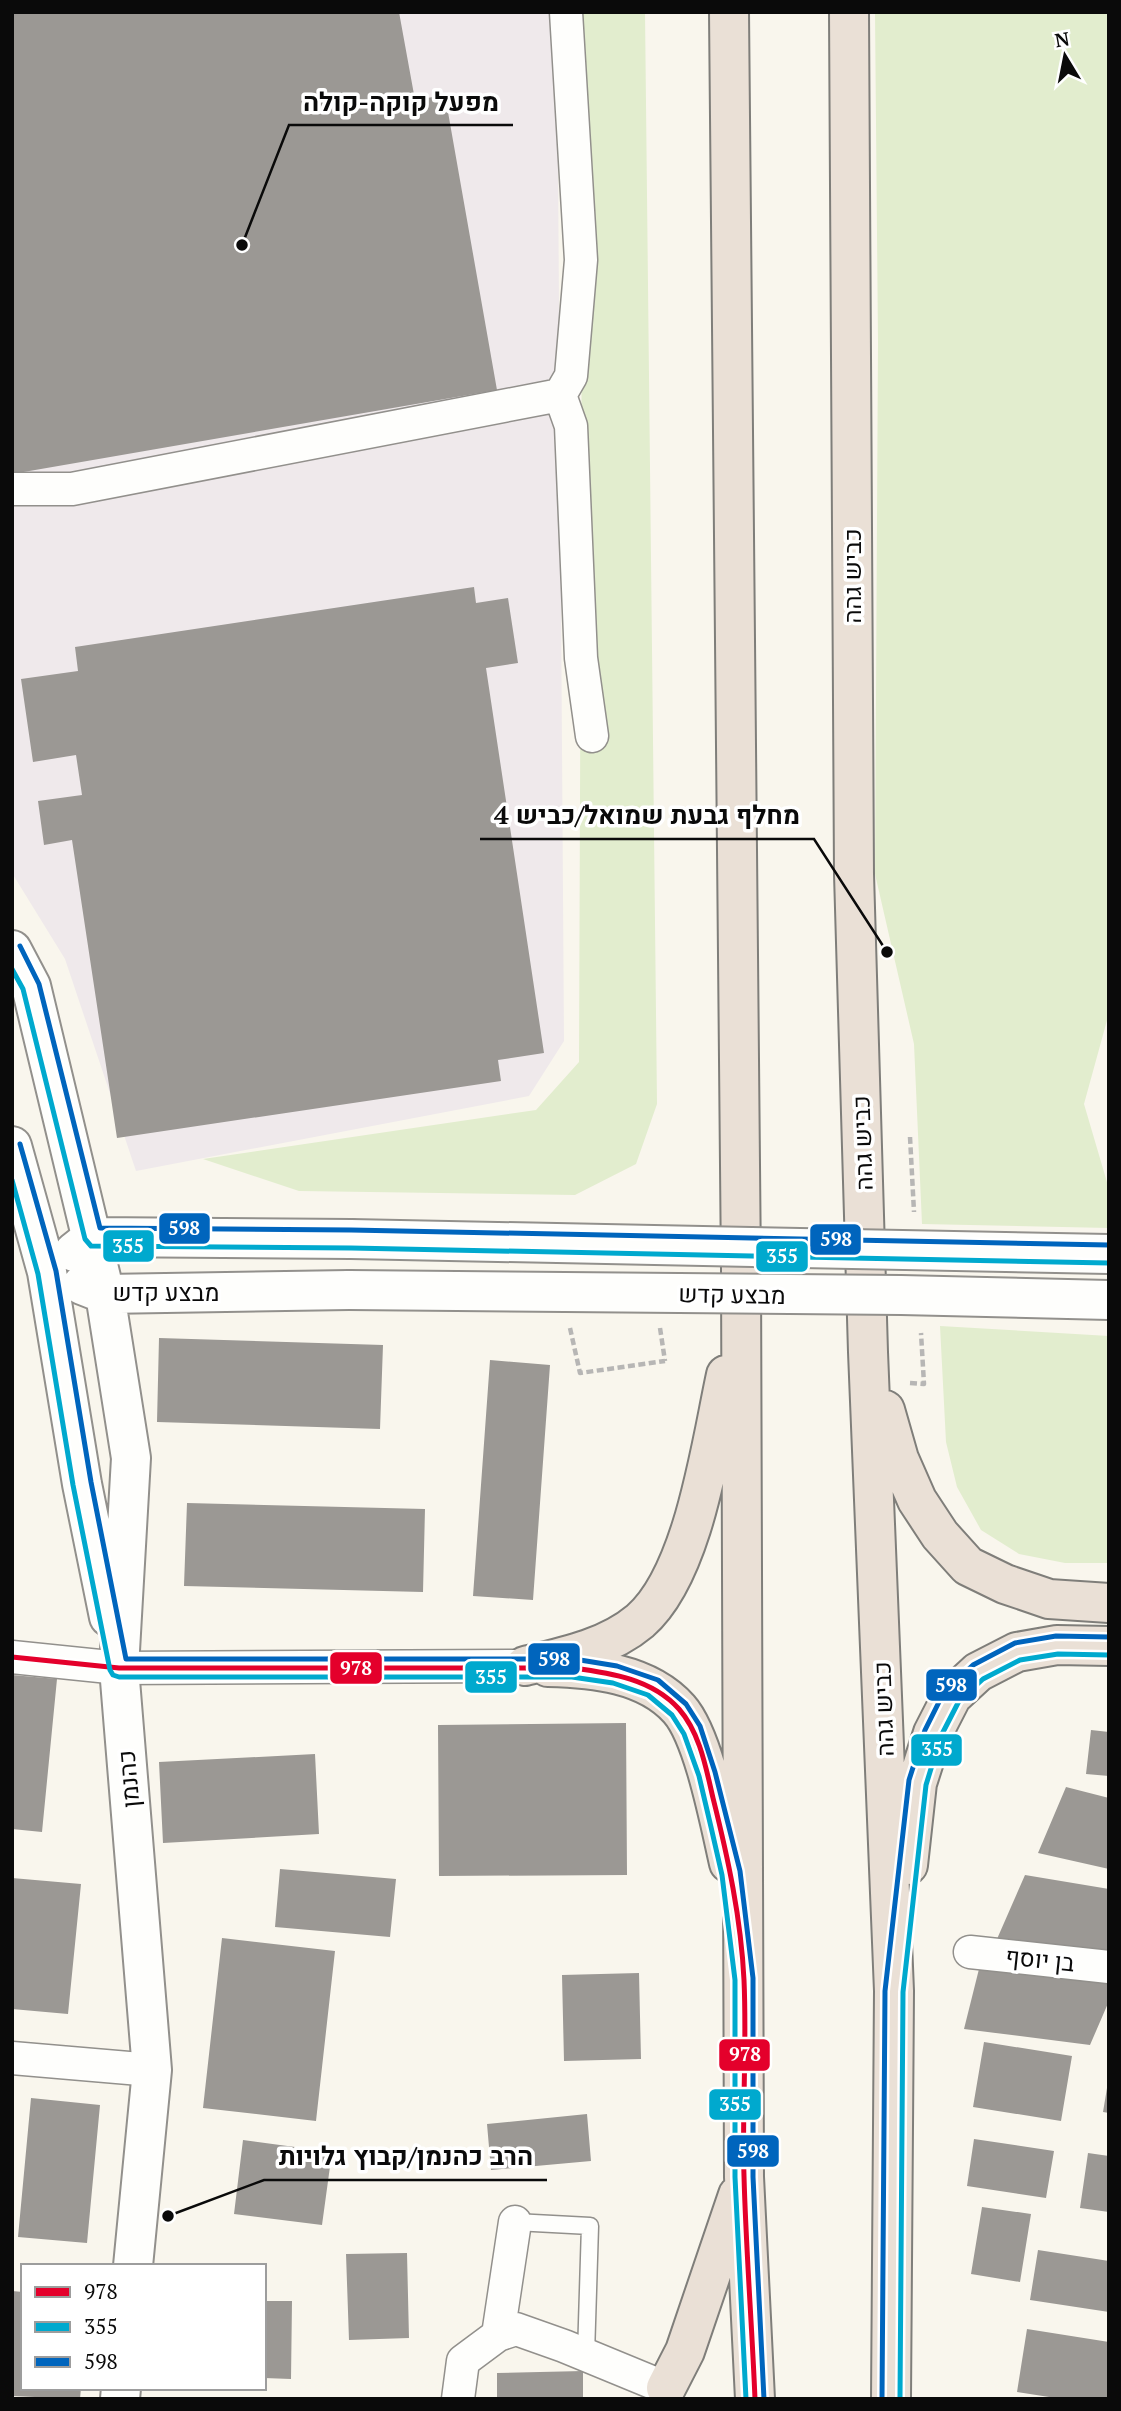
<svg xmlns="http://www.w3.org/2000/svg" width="1121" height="2411" font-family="'PT Serif',Heebo,serif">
	<rect width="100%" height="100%" fill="#f9f6ed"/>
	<!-- industrial -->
	<path fill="#efe9eb" d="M12,12h545l7,1029 -35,55 -393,75 -71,-212 -53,-86z"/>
	<!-- green -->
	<path fill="#e2edce" d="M583,12h62l12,1092 -21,60 -61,31 -276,-4 -96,-32 333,-49 43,-48z
		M875,12h234v1001l-25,91 25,85v39l-187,-4 -8,-180 -39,-170 3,-532z
		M940,1326l169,10v227h-44l-46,-9 -38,-24 -24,-43 -11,-45z"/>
	<!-- building -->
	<path fill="#9b9894" d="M12,12h387l16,88 30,-5 52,295 -485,84z
		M474,587l2,16 32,-5 10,65 -32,5 58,385 -46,7 3,21 -384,57 -45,-298 -28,5 -6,-44 44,-6 -6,-40 -43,7 -12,-83 57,-8 -3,-24z
		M159,1338l224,7 -3,84 -223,-7z
		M490,1360l60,5 -17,235 -60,-4z
		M187,1503l238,6 -2,83 -239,-6z
		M12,1675l45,4 -15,153 -30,-3z
		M626,1723l1,152 -188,1 -1,-151z
		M1091,1730l18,2v44l-23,-2z
		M315,1754l4,80 -156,9 -4,-81z
		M1066,1787l43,11v71l-71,-16z
		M280,1869l116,10 -6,58 -115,-10z
		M1025,1875l84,14v70l-112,-20z
		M12,1878l69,6 -13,130 -56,-5z
		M222,1938l113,13 -19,170 -113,-13z
		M982,1957l127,21v23l-19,44 -126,-16z
		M639,1973l2,86 -77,2 -2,-86z
		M984,2042l88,14 -11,65 -88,-14z
		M1107,2088h2v25l-6,-1z
		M31,2098l69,7 -13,138 -69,-6z
		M587,2114l4,47 -100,9 -4,-46z
		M974,2139l80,12 -8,47 -79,-12z
		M243,2140l89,12 -10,73 -88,-11z
		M1088,2153l21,3v56l-29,-4z
		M982,2207l49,7 -11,68 -49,-8z
		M1038,2250l71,11v51l-79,-12z
		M407,2253l2,85 -60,2 -3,-86z
		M12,2291l11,1v96h58l-1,11 -68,-3z
		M264,2301h28l-1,78 -27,-1z
		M1027,2329l82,13v57h-47l-45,-7z
		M583,2371v28h-86v-26z"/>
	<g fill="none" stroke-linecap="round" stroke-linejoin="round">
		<defs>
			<path id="service" d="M515,2222l75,4 -4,129"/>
			<path id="minor" d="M560,395l11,31 10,232 11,78
				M12,489h60l488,-94 11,-19 10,-116 -15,-248
				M12,1657l107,11 406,-2
				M970,1952l139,15
				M12,2058l140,12
				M498,2335l17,-113
				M458,2399l5,-38 35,-26 18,-6 48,17 102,42"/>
			<path id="tertiary" d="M12,950l19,36 74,308 26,164 -12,210 33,402 -19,196
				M12,1146l35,126 35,212 27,133
				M74,1252l19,-15 258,2
				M82,1285l23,9 244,-4
				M120,2399l1,-11"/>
			<path id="trunk" d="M729,12l12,1257 3,908 11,222
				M849,12l5,862 14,478 26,639 -3,408
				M885,1410l14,49 18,41 23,35 28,31 37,18 44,15 60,4
				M525,1666c39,-9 83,-18 115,-45 54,-47 71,-177 86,-246
				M548,1667c45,1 99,6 131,42 25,28 41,115 50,154
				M908,1865l9,-82 16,-50 19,-37 26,-24 39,-20 40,-7 52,1
				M666,2388l19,-37 53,-156"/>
		</defs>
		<!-- service casing -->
		<use href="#service" stroke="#92908c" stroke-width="19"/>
		<!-- minor casing -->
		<use href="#minor" stroke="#92908c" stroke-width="35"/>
		<!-- tertiary casing -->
		<use href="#tertiary" stroke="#92908c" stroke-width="42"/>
		<!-- trunk casing -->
		<use href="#trunk" stroke="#7f7e7a" stroke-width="42"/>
		<!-- path -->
		<path stroke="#b7b6b5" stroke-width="4.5" stroke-dasharray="7 3.5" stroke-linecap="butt" d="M910,1137l4,75
			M570,1328l10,45 85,-12
			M910,1383l14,1 -3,-51"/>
		<!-- service -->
		<use href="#service" stroke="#fefefc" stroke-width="16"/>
		<!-- minor -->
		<use href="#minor" stroke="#fefefc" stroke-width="32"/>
		<!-- tertiary -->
		<use href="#tertiary" stroke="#fefefc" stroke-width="38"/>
		<!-- trunk -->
		<use href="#trunk" stroke="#eae0d6" stroke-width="38"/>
		<defs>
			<path id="tertiary-bridge" d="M351,1239l758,15
				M349,1290l552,5 208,5"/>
		</defs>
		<!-- tertiary-bridge casing -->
		<use href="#tertiary-bridge" stroke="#92908c" stroke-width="42" stroke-linecap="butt"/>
		<!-- path-bridge -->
		<path stroke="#b7b6b5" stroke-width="4.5" stroke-dasharray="7 3.5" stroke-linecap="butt" d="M660,1328l5,33"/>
		<!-- tertiary-bridge -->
		<use href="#tertiary-bridge" stroke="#fefefc" stroke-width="38"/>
		<defs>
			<path id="bus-1" d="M12,1657l107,11h454c38,5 79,11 106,41 21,24 27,59 34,89 15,60 28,120 31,182 3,66 -2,131 0,196 2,75 8,149 11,223"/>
			<path id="bus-2" d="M12,969l11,20 62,250 6,7 260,2 758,15
				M12,1180l26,94 35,211 37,185 3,5 6,2h453l41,6 35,12 24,20 12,19 15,42 12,51 11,48 13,105v197l11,222
				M900,2399l3,-407 23,-207 15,-49 18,-35 24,-22 37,-19 38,-6 51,1"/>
			<path id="bus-3" d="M20,946l19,38 61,244 251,2 758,15
				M20,1144l36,127 35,211 35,177h448l43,7 41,14 28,24 14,22 15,46 25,99 13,107v199l11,222
				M882,2399l3,-408 24,-211 16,-50 19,-38 29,-27 42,-22 41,-7 53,1"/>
		</defs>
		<!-- bus-1 casing -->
		<use href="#bus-1" stroke="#fff" stroke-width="10"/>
		<!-- bus-2 casing -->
		<use href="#bus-2" stroke="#fff" stroke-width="10"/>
		<!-- bus-3 casing -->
		<use href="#bus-3" stroke="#fff" stroke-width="10"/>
		<!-- bus-1 -->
		<use href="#bus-1" stroke="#e4002b" stroke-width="5"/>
		<!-- bus-2 -->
		<use href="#bus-2" stroke="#00a9ce" stroke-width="5"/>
		<!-- bus-3 -->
		<use href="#bus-3" stroke="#0065bd" stroke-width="5"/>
	</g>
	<g text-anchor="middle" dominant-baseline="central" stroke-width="7" stroke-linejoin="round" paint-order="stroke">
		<!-- street labels -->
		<g font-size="24" fill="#0a0a0a" stroke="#fff">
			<text transform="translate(852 576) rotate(-90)">כביש גהה</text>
			<text transform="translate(862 1143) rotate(-92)">כביש גהה</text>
			<text x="166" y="1292">מבצע קדש</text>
			<text transform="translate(732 1294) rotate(1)">מבצע קדש</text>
			<text transform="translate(883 1709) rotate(-92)">כביש גהה</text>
			<text transform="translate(128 1779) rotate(-95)">כהנמן</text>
			<text transform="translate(1040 1959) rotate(6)">בן יוסף</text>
		</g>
	</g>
	<!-- callouts -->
	<path fill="none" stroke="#0a0a0a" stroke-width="2.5" d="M242 245L289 125H513M887 952L814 839H480M168 2216L264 2180H547"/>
	<g fill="#0a0a0a" stroke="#fff" stroke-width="2.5">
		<circle cx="242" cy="245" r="7"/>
		<circle cx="887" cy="952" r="7"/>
		<circle cx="168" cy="2216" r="7"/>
	</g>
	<g font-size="26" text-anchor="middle" font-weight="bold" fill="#0a0a0a" stroke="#fff" stroke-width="7" stroke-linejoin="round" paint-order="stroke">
		<text x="401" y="111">מפעל קוקה-קולה</text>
		<text x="647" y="824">מחלף גבעת שמואל/כביש 4</text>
		<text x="406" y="2165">הרב כהנמן/קבוץ גלויות</text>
	</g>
	<g stroke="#fff" stroke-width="2.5">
		<rect x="158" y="1212" width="53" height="33" rx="7" fill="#0065bd"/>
		<rect x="809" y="1223" width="53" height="33" rx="7" fill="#0065bd"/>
		<rect x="102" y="1229" width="53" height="34" rx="7" fill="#00a9ce"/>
		<rect x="755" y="1240" width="54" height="33" rx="7" fill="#00a9ce"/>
		<rect x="527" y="1642" width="54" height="34" rx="7" fill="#0065bd"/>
		<rect x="329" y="1651" width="54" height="34" rx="7" fill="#e4002b"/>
		<rect x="464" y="1660" width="54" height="34" rx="7" fill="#00a9ce"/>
		<rect x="925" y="1668" width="53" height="34" rx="7" fill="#0065bd"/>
		<rect x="910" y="1733" width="53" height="34" rx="7" fill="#00a9ce"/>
		<rect x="718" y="2038" width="53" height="34" rx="7" fill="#e4002b"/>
		<rect x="708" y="2088" width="54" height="33" rx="7" fill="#00a9ce"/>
		<rect x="726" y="2134" width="54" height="34" rx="7" fill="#0065bd"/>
	</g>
	<g font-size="19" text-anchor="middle" font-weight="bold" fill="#fff">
		<text x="184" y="1235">598</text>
		<text x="836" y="1246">598</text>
		<text x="128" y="1253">355</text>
		<text x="782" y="1263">355</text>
		<text x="554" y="1666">598</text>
		<text x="356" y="1675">978</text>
		<text x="491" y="1684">355</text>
		<text x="951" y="1692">598</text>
		<text x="937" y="1756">355</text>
		<text x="745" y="2061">978</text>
		<text x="735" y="2111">355</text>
		<text x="753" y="2158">598</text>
	</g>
	<!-- border -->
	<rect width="1121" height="2411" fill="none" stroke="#0a0a0a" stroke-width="28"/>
	<!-- legend -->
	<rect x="21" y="2264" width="245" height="126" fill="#ffffff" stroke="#9d9d9d" stroke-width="2"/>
	<rect x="35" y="2287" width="35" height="10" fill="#e4002b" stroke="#9d9d9d" stroke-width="2"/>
	<text x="84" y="2299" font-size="21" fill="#0a0a0a">978</text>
	<rect x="35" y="2322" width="35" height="10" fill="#00a9ce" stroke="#9d9d9d" stroke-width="2"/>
	<text x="84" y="2334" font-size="21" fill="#0a0a0a">355</text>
	<rect x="35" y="2357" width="35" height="10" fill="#0065bd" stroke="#9d9d9d" stroke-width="2"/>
	<text x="84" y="2369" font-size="21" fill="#0a0a0a">598</text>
	<!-- north arrow -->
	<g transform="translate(1065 56) rotate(350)" stroke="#ffffff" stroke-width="5" paint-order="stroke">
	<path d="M0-5L12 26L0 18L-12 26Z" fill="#0a0a0a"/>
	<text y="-10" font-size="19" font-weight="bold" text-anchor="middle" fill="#0a0a0a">N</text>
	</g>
</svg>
